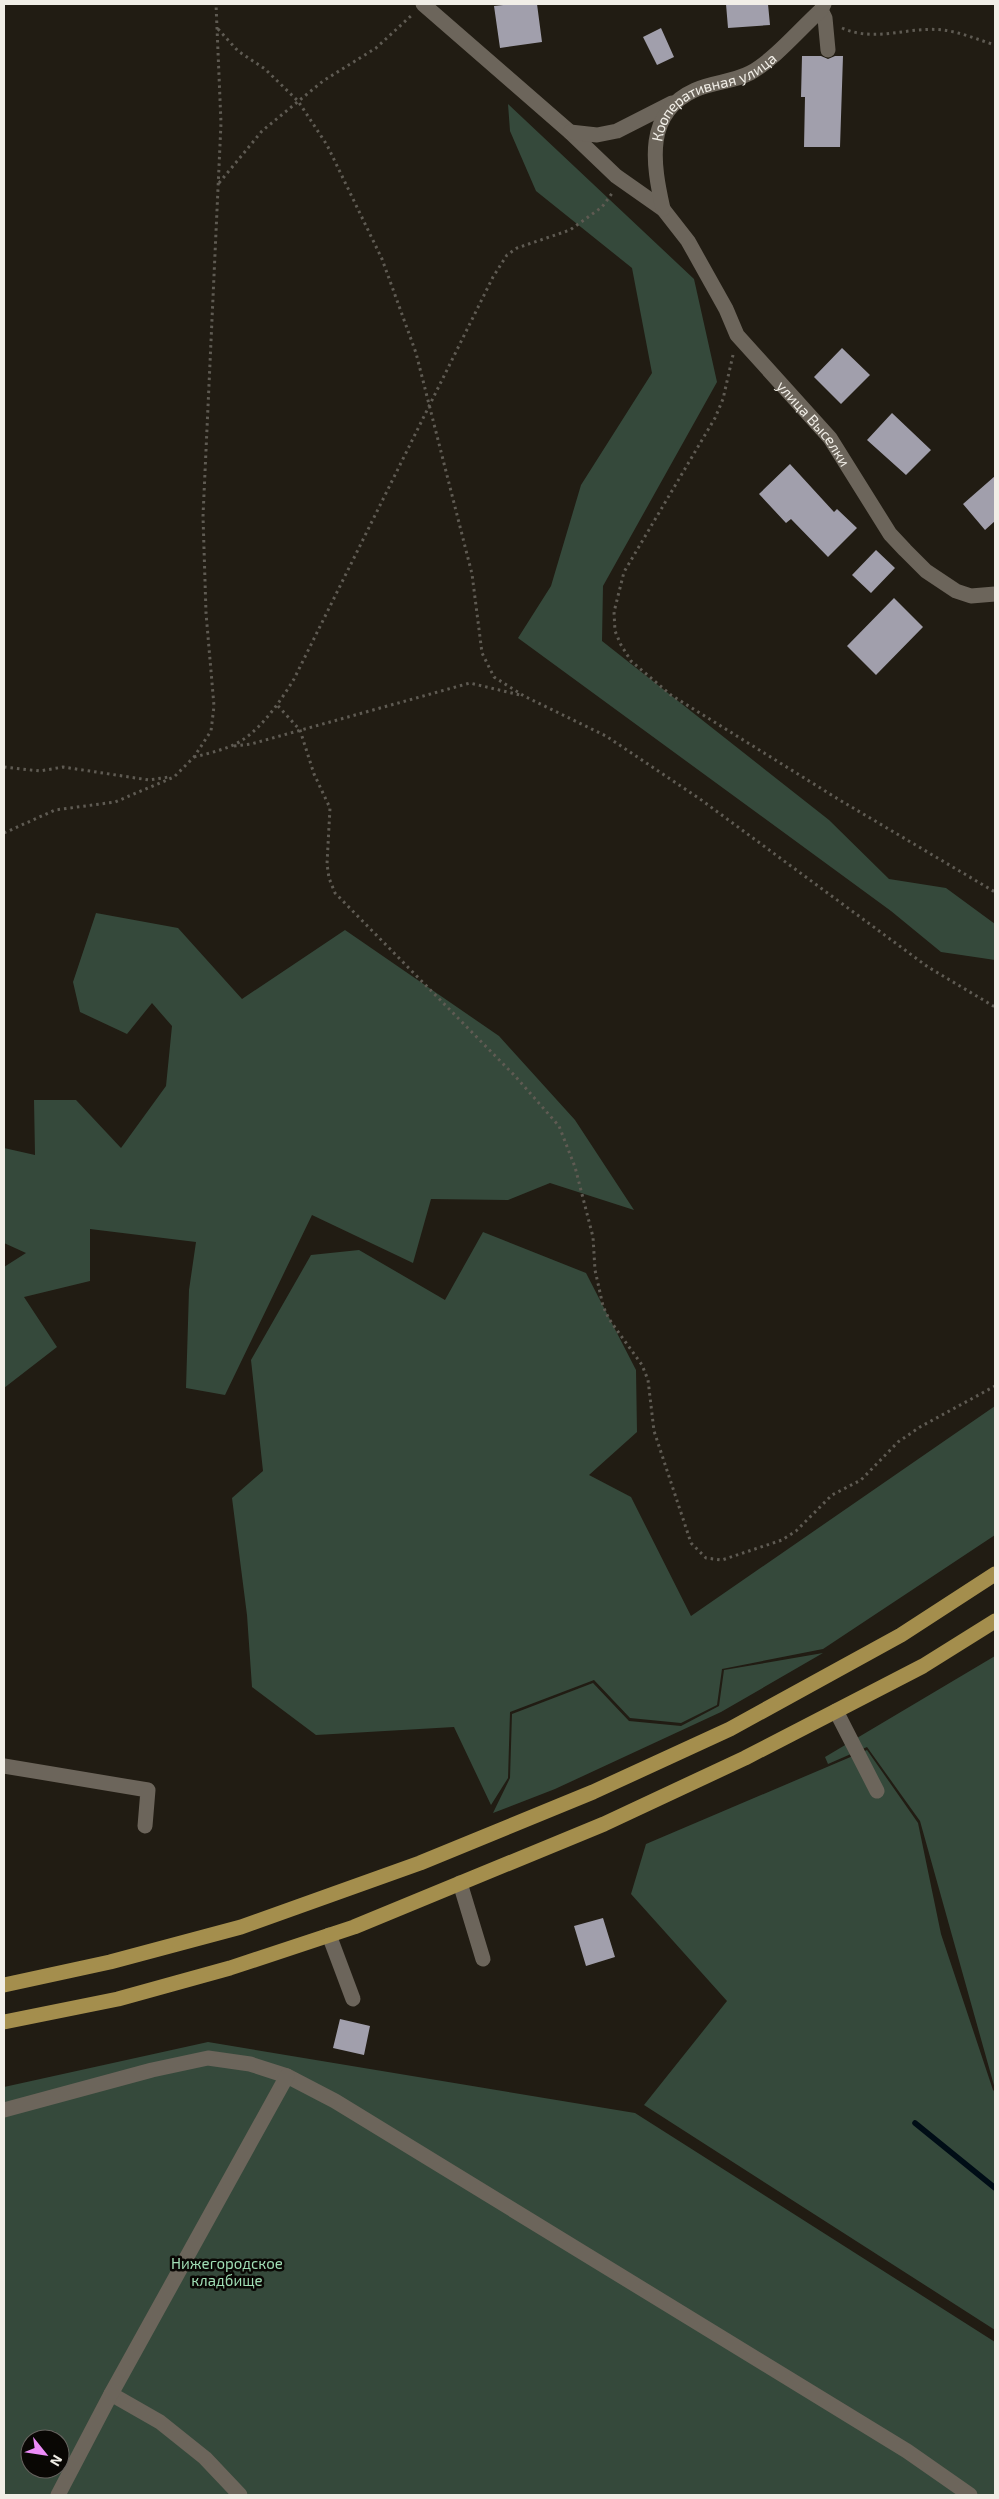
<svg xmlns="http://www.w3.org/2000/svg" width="999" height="2499" font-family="'Exo 2',sans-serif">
	<rect width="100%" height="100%" fill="#211c13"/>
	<!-- green -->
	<path fill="#35493b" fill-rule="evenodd" d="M508,104l186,175 23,103 -114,204 -1,55 227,179 60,59 57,9 49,36v36l-54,-8 -50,-41 -373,-273 33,-52 30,-101 71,-112 -20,-105 -96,-77 -26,-60z
		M96,913l82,15 64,71 103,-69 154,106 76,84 59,90 -84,-27 -42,17 -77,-1 -18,64 -101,-48 -87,180 -39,-7 3,-98 7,-48 -106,-13v52l-66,16 33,50 -53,41v-121l22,-14 -22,-10v-95l31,7 -1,-55h42l45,48 45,-62 6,-60 -20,-23 -25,31 -47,-22 -7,-30z
		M483,1232l103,41 50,97 1,62 -48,43 42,22 60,119 304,-210v129l-172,114 -101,20 -5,36 -36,18 -51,-5 -36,-38 -84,32 -2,66 -17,27 -37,-78 -138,8 -64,-48 -5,-72 -15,-117 31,-27 -12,-111 60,-105 48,-5 86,50z
		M823,1653l-102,59 -166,77 -62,24 17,-35 2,-64 81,-31 36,38 52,5 38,-20 5,-36z
		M995,1656v433l-75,-268 -53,-74 -39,17 -3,-7z
		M867,1750l51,73 23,111 52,156 2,2v238l-351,-225 83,-104 -96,-107 15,-50z
		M208,2042l427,71 360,229v153h-991v-408zM30,2439h30v30h-30z"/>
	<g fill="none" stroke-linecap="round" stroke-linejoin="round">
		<!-- stream -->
		<path stroke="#000d16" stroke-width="5.5" d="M915,2123l80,65"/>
	</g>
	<!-- building -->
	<path fill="#a19fac" d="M512,4h25l5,38 -42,6 -6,-42z
		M726,4h42l2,21 -42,3z
		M661,28l13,29 -17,8 -14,-28z
		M802,56h19l7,3 7,-3h8l-3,91h-36l1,-50h-4z
		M842,348l28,27 -29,29 -27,-27z
		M892,413l39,37 -25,25 -39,-35z
		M790,464l44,48 3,-3 20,19 -29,29 -37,-38 -5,4 -27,-29z
		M995,476v45l-10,9 -22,-26z
		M876,550l19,18 -24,25 -19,-18z
		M894,598l29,29 -47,48 -29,-29z
		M603,1918l12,39 -29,9 -12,-40z
		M340,2019l30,7 -6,29 -31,-7z"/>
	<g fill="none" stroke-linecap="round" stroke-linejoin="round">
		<!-- path -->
		<path stroke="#5f5b53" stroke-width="3" stroke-dasharray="2.5 4" stroke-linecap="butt" d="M842,28c34,15 66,-2 101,2 17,2 36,10 52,15
			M218,29l20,22 27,18 33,32 29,44 55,114 34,94 56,221 10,79 12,24 30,19 82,40 94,63 228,168 67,40
			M219,183l43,-52 61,-50 53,-33 37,-34
			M733,355l-10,44 -8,19 -91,154 -10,40 1,19 6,14 10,16 40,34 167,104 157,93
			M278,706l22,24 14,44 16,34 -3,56 2,14 6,15 180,183 44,50 16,41 18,70 2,33 8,36 6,13 33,46 6,15 6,51 37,112 15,15 16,2 60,-20 14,-9 36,-36 29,-15 37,-38 22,-15 75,-41
			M234,746l17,-2 219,-61 50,12
			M194,757c12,-3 25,-6 37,-11 26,-10 49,-44 63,-67l199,-402 14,-22 10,-7 53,-18 32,-23 11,-15
			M4,767l36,4 23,-4 86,13 20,-3
			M4,833l51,-23 60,-8 59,-25 20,-20 17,-26 3,-25 -8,-93 -3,-97 18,-393 -5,-119"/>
		<!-- minor -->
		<g stroke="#6c655b" stroke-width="15">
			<path id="s1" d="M423,4l147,128 46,44 47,33 25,32 38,68 11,26 93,103 60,96 15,16 21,21 30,20 15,5 24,-2"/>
			<path d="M821,10l4,8 3,32"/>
			<path d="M570,132l27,3 20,-4 55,-28"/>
			<path id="s2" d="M663,209c-10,-45 -19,-96 32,-119 17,-8 38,-8 55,-17 24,-13 50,-44 71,-63l3,-6"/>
			<path d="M836,1711l41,80"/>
			<path d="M4,1766l144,24 -3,36"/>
			<path d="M460,1883l23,76"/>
			<path d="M329,1935l24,64"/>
			<path d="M4,2110l148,-40 56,-12 42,6 37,12 48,25 572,350 63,44"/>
			<path d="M111,2394l49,28 45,36 35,37"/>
			<path d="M58,2495l53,-101 176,-318"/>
		</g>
		<!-- major -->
		<path stroke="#a48e4d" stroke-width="15" d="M4,1985l106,-23 131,-35 179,-64 173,-71 137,-63 171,-94 94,-61
			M4,2022l114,-23 112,-31 124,-41 250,-103 141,-66 178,-92 72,-45"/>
	</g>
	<g text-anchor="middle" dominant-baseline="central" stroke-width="5" stroke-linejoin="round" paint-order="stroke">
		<!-- street labels -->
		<g font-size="15" fill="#f1eee7" stroke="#090704">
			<text stroke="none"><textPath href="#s2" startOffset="146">Кооперативная улица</textPath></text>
			<text stroke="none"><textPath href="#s1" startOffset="580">улица Выселки</textPath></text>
		</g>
		<!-- park labels -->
		<g font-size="15" fill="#a1dfb6" stroke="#090704">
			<text x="227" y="2263">Нижегородское<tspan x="227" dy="17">кладбище</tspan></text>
		</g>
	</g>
	<!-- border -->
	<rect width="999" height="2499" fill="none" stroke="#f1eee7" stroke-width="10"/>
	<!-- north arrow -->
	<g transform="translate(45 2454) rotate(120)"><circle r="24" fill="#090704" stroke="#66635f"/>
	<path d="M0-4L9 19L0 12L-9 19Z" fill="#ed8cf9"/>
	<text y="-8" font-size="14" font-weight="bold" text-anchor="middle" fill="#f1eee7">N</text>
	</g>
</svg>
